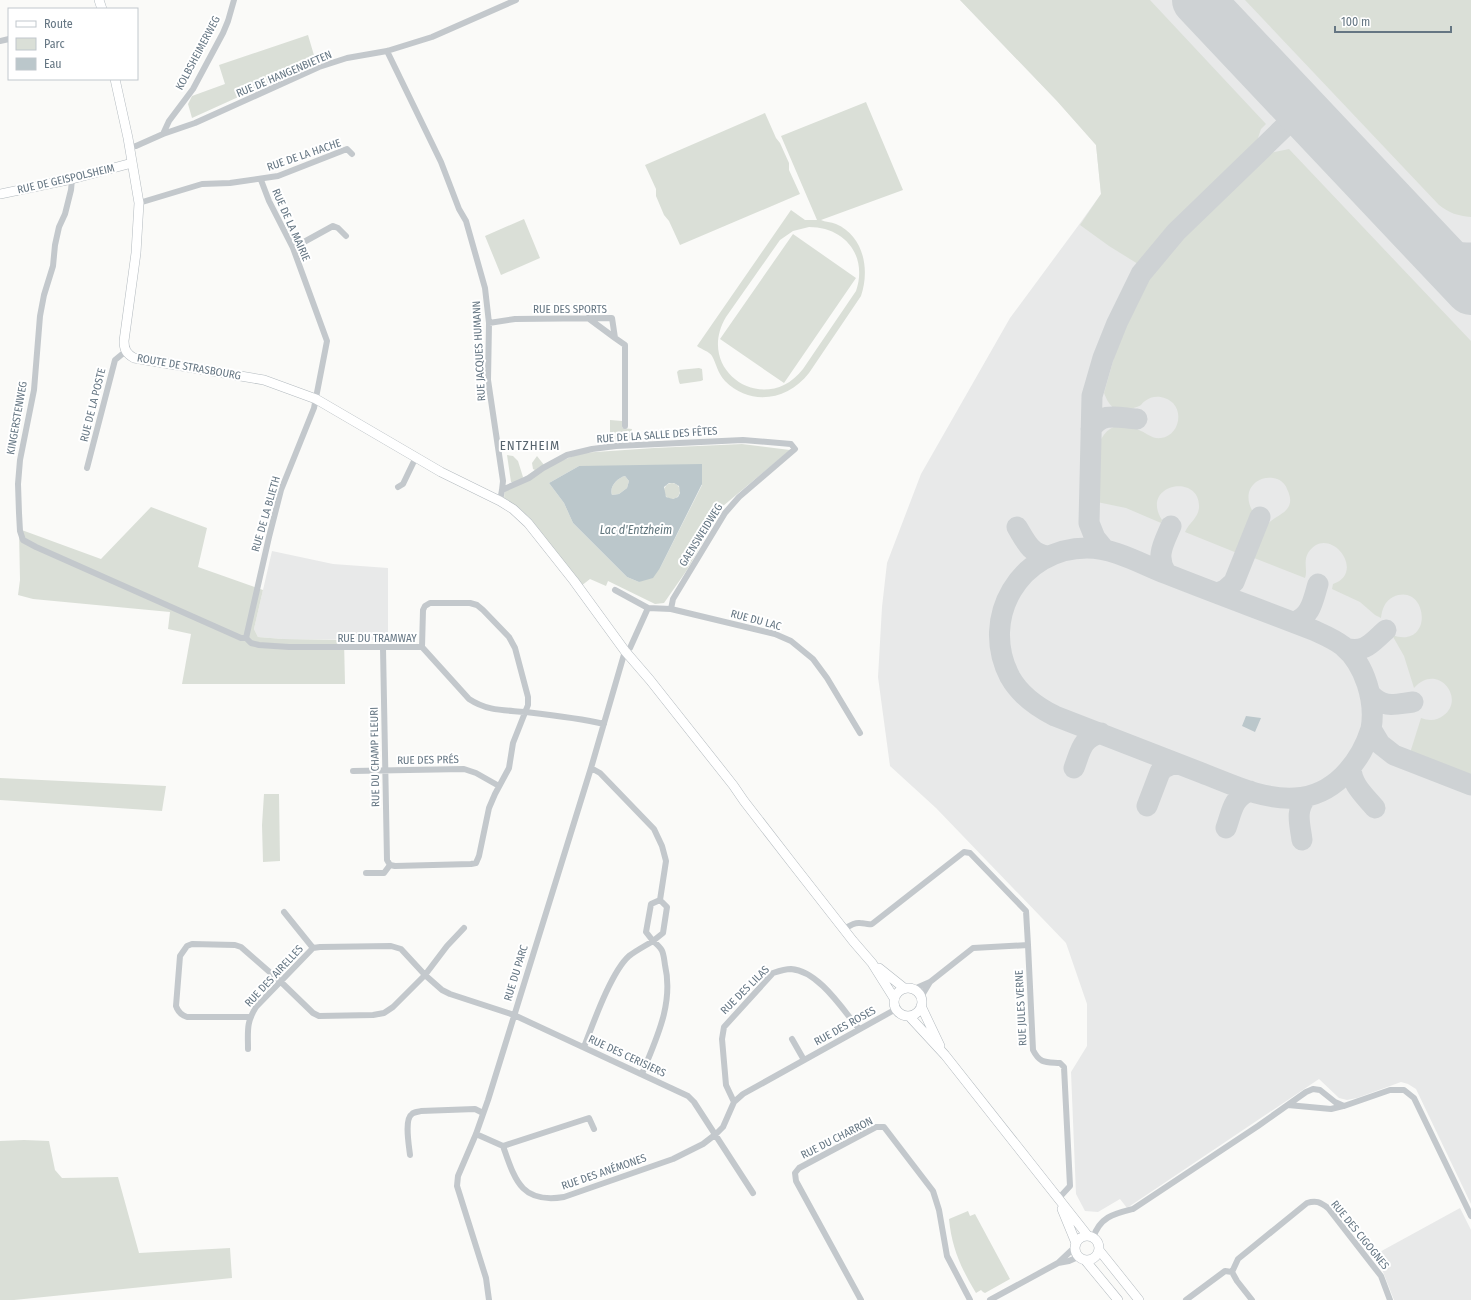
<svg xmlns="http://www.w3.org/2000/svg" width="1471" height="1300" font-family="'Fira Sans Condensed',sans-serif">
	<rect width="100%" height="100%" fill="#fafaf8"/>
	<!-- built -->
	<path fill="#e8e9e9" d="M960,0h511v1204l-55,-115 -8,-5 -7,-2 -44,16 -10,2 -8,-2 -20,-19 -192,129 -7,-9 -22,13 -13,-1 -9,-17 -5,-122 16,-26v-42l-21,-61 -130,-135 -46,-42 -12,-89 4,-70 5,-44 34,-89 89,-156 68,-92 23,-32 -5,-49 -39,-44z
		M272,551l61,13 55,4v72l-105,-1 -25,-2 -4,-8z
		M1460,1208l11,22v70h-77l-18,-46z"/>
	<!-- green -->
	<path fill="#dadfd7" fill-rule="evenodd" d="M960,0h190l116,124 -5,5 -5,15 -81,75 -37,45 -29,-18 -29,-21 21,-31 -5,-49 -39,-44z
		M1245,0h226v217c-13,-1 -22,-4 -32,-12z
		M308,35l8,27 -124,56 -4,-14 4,-8 33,-12 -6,-19z
		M866,102l37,88 -82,30c4,2 10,2 15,4 28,12 34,46 25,72l-52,77c-21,27 -58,34 -84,8 -8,-9 -8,-16 -13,-25 -2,-4 -11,-7 -15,-10l94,-136 14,10h12l-36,-84zM809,227c36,0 59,29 47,64l-53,78c-38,49 -109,2 -77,-52l54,-77 13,-9z
		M765,113l11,25 4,5 9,20v7l11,24 -120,51 -11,-24 -5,-6 -8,-19v-7l-11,-24z
		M1289,149l182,192v435l-61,-23 11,-35c8,3 16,3 23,-3 22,-17 -7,-53 -30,-27l-10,-32 -12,-21c43,15 36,-54 1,-38 -8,4 -11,12 -12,21l-6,-3 -15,-13 -28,-13 1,-5c35,-12 -5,-62 -25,-31 -5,9 0,17 -3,25l-51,-20c3,-10 6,-23 12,-32 8,-12 33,-13 21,-37 -2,-6 -7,-10 -14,-11 -5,-1 -12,0 -17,4 -10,8 -9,20 -3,30l-8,26 -8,15 -52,-21c4,-9 13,-14 14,-24 2,-36 -60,-24 -37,12l-1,3 -35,-15 -29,-6v-53c7,-23 23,-30 44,-18 7,3 11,8 20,7 16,-2 23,-23 12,-35 -7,-7 -20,-9 -28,-2 -2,1 -3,3 -4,4 -6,4 -21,6 -27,3 -5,-3 -8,-10 -10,-15l15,-53 29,-60 37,-47 50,-49 35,-31z
		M524,219l16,39 -39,17 -16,-39z
		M793,234l63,44 -72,105 -64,-44z
		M699,368l3,1 1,11 -2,1 -21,3 -1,-2 -2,-10 2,-2z
		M610,420l12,1v7l10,1 -2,12 -20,1z
		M742,444l48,6 -67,56 -36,64 -23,33 -9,1 -47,-23 -2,5 -16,-7 -9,7 -51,-68 -14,-12 -12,-8 1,-11 8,-5h-2l-4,-27 6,1 5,5 5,16 -1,2 13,-9 -2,-1 -1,-6 5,-7 7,9 12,-2 25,-10 73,-5zM579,466l123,19 -42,83 -21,14 -12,-5 -54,-54 -9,-20 -15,-20z
		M625,476l4,5 -2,7 -8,6 -7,1c-3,-8 5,-17 13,-19z
		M664 491a8 8 0 1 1 16 0a8 8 0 1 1-16 0Z
		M151,507l56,21 -9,39 65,23 -9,39 4,8 25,2 61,1 1,44h-163l9,-50 -23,-5 2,-17 -137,-13 -15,-4 2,-15 -1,-51 82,30z
		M0,778l166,8 -4,25 -162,-11z
		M264,794h15l1,67 -17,1 -1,-37z
		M24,1140l25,1 6,29 7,8 56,-1 21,76 91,-5 2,30 -218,22h-14v-159z
		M968,1211l2,5 5,-2 35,65 -25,14 -2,-1 -2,-2 -5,3c-15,-25 -24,-44 -27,-74z"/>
	<!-- water -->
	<path fill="#bbc7cb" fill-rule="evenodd" d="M702,464v20l-42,84 -7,10 -14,4 -12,-5 -54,-54 -9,-20 -15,-20 30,-17zM625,476l4,5 -2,7 -8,6 -7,1c-3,-8 5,-17 13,-19zM669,483h5l5,3 1,7 -2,4 -5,2 -7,-2 -2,-10z
		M1246,716l15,2 -6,14 -13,-6z"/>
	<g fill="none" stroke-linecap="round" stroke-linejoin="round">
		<!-- taxiway -->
		<path stroke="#ced2d4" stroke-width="21" d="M1423,238c16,10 28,16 48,15
			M1091,429c11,-18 28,-11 46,-10
			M1017,527c8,13 14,28 31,29
			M1104,549l-9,-11 -6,-15 3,-127 11,-38 14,-35 24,-49 35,-42 126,-122
			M1166,573c-11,-17 -2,-30 5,-47
			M1218,593l7,-3 9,-8 26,-65
			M1294,622c17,-5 19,-22 24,-38
			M1345,648c20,6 27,-6 41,-18
			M1371,695c13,14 25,9 42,7
			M1371,729c-11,35 -38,67 -76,69 -33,2 -64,-14 -93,-25 -49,-19 -98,-38 -147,-57 -18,-9 -35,-21 -45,-39 -31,-59 10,-129 77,-129 28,0 54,16 80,26 48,19 97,37 146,56 11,5 21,9 30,16 22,18 33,56 28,83l9,15 14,11 77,30
			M1351,767c0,17 13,28 24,41
			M1074,768c7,-18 7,-29 27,-35
			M1147,806l13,-34 4,-4 11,-5
			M1226,828c6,-16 6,-30 24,-37
			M1302,840c-2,-16 -7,-29 4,-43"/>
		<!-- runway -->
		<path stroke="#ced2d4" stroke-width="52" d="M1198,0l273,289"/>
		<defs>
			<path id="secondary" d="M99,0l3,9
				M115,79l13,59 11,65 -3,50 -12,88c0,9 3,13 10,17l130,22 52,19 125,73 59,29 13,8 15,14 46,58 51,70 25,29 83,105 11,16 48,62 61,78 19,22 22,35
				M0,194l72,-15 60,-16
				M879,968l25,20
				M894 1002a14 14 0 1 1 28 0a14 14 0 1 1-28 0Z
				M921,1006l19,40
				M909,1016l36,39 143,181
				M1062,1209l14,34
				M1075 1248a12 12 0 1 1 24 0a12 12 0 1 1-24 0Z
				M1099,1250l40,50
				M1085,1260l33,40"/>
		</defs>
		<!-- secondary casing -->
		<use href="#secondary" stroke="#b3babf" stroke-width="10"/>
		<!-- street -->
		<path stroke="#c3c8cc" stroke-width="6" d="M0,41l9,-2
			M387,51l54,111 18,47 7,12 19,67 4,35 -1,57 15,101 -1,9 -2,11
			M163,134l6,-13 24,-32 30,-56 5,-12 6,-21
			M130,147l6,-1 27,-12 32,-11 124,-56 28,-9 40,-7 45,-14 84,-37
			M72,179l-1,11 -6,24 -6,13 -4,18 -2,21 -9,29 -4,21 -6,74 -14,70 -2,24 1,29 1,18 3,9 13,7 205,91h5
			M139,203l63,-19 28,-1 48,-7 69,-27 5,5
			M293,248l40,-22 5,2 8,8
			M588,318l27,20
			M489,323l26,-4 97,-1 3,20 10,7v81
			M87,468l28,-108 11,-9
			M398,487l5,-3 13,-27
			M502,490l27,-12 14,-10 24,-13 25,-6 24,-3 127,-6 48,4 4,5 -56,48 -14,16 -52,86 -2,10
			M615,590l33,18 23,1 104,25 16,7 22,18 14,19 33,55
			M246,638l23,-101 12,-47 33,-82 13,-67 -34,-93 -24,-47 -8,-21
			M246,638l5,5 8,2 30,2h133l47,52c18,12 35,11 56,13 26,3 53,6 79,12
			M383,648l4,212 3,5 5,1 76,-2 5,-1 3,-7 10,-48 6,-14 14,-26 4,-25 15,-38v-8l-13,-49 -6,-11 -26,-27 -6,-5 -7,-2h-40l-5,3 -2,4 -1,37
			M591,768l9,5 54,56 8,17 4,15 -6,39
			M353,771l111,-2 12,4 23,13
			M366,873h18l6,-8
			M660,900l7,7 -4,26 -10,8 -7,-9 5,-28z
			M284,912l29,36
			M844,929c5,-3 10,-7 16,-6 5,0 7,2 12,1l92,-72 6,1 56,58 2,34
			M914,989l16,-7 43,-34 55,-3 5,105c7,14 13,12 27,13l4,4 6,119 -12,13
			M921,997l9,-15
			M250,1017h-63c-6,-2 -9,-5 -11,-11l4,-50 7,-10 5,-2 43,1 6,2 40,35 32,31 6,3 54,-1 11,-2 9,-6 32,-32 22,-29 17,-18
			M792,1039l12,21
			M584,1047c9,-23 27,-75 45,-91 8,-6 16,-10 24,-15 11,9 10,11 12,24 9,39 -9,74 -23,109
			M248,1049c0,-18 -2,-26 8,-42l57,-59 7,-1 71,-1 10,3 24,26 17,15 8,4 64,21 174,81 6,6 59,91
			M734,1102l-8,-17 -4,-46 2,-12 49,-54c6,-2 12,-4 18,-4 28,2 52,41 68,60
			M1288,1105l43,4 12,-3
			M476,1134l27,12c12,34 18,58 61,51l109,-38 30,-15 13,-10 7,-7 11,-25 9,-8 153,-85
			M503,1146l86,-28 5,11
			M410,1155c-1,-9 -6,-36 2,-41 2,-2 6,-2 9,-3l54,-2 8,4
			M1093,1238c7,-21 20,-24 40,-29l125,-83 48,-34 7,-3 7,1 15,12 9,4 46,-16h14l10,8 57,118
			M1058,1263l11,-2 9,-4
			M489,1300l-3,-22 -29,-92 1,-10 18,-42 12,-34 103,-332 34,-117 5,-3 18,-40
			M861,1300l-65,-119 -1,-8 4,-5 77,-41h8l49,64 6,19 8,46 23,44
			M990,1300l68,-37 17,-16
			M1186,1300l35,-26 4,-3 7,1
			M1252,1300l-15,-19 -5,-9 6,-13 69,-56c9,-3 13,-1 21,5l53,68 9,24"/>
		<!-- secondary -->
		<use href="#secondary" stroke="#fff" stroke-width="9"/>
	</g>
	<g text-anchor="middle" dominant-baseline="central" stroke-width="4" stroke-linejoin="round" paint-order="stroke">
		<!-- street labels -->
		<g font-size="11" fill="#657683" stroke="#fff">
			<text transform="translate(198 53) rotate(-62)">KOLBSHEIMERWEG</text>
			<text transform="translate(284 74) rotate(-23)">RUE DE HANGENBIETEN</text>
			<text transform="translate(304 155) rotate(-19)">RUE DE LA HACHE</text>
			<text transform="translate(66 179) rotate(-13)">RUE DE GEISPOLSHEIM</text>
			<text transform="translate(291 225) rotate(66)">RUE DE LA MAIRIE</text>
			<text x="570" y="309">RUE DES SPORTS</text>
			<text transform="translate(479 351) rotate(-93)">RUE JACQUES HUMANN</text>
			<text transform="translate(189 367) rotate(10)">ROUTE DE STRASBOURG</text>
			<text transform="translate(93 405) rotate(-76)">RUE DE LA POSTE</text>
			<text transform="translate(17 418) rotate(-80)">KINGERSTENWEG</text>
			<text transform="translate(657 435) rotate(-4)">RUE DE LA SALLE DES FÊTES</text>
			<text transform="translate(266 514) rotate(-74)">RUE DE LA BLIETH</text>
			<text transform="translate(701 535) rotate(-58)">GAENSWEIDWEG</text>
			<text transform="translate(756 620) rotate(15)">RUE DU LAC</text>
			<text x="377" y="638">RUE DU TRAMWAY</text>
			<text transform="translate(375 757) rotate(-91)">RUE DU CHAMP FLEURI</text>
			<text transform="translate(428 760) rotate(-1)">RUE DES PRÉS</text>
			<text transform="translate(516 973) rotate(-73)">RUE DU PARC</text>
			<text transform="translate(274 976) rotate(-47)">RUE DES AIRELLES</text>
			<text transform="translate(745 990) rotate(-45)">RUE DES LILAS</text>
			<text transform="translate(1021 1008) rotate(-93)">RUE JULES VERNE</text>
			<text transform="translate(845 1026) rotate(-29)">RUE DES ROSES</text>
			<text transform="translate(627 1056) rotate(25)">RUE DES CERISIERS</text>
			<text transform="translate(837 1138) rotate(-27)">RUE DU CHARRON</text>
			<text transform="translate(604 1172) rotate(-19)">RUE DES ANÉMONES</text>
			<text transform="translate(1360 1235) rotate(51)">RUE DES CIGOGNES</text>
		</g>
		<!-- water labels -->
		<g font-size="12" font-style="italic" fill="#60757c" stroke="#fff">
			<text x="636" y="530">Lac d'Entzheim</text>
		</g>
		<!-- quarter labels -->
		<g font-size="13" letter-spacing="1" fill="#57646e" stroke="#fff">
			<text x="530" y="445">ENTZHEIM</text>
		</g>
	</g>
	<!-- legend -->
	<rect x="8" y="8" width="130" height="72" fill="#ffffff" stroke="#c1c8cd"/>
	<rect x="16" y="21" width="20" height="6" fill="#ffffff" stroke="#c1c8cd"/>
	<text x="44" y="28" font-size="12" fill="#657683">Route</text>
	<rect x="16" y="38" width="20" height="12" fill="#dadfd7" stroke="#c1c8cd"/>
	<text x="44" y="48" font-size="12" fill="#657683">Parc</text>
	<rect x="16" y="58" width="20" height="12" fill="#bbc7cb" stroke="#c1c8cd"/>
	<text x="44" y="68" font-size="12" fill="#657683">Eau</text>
	<!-- scale -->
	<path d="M1335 26v6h116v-6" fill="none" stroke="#657683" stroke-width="2"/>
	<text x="1341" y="26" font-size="12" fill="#657683" stroke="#ffffff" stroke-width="3" paint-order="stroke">100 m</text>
</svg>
